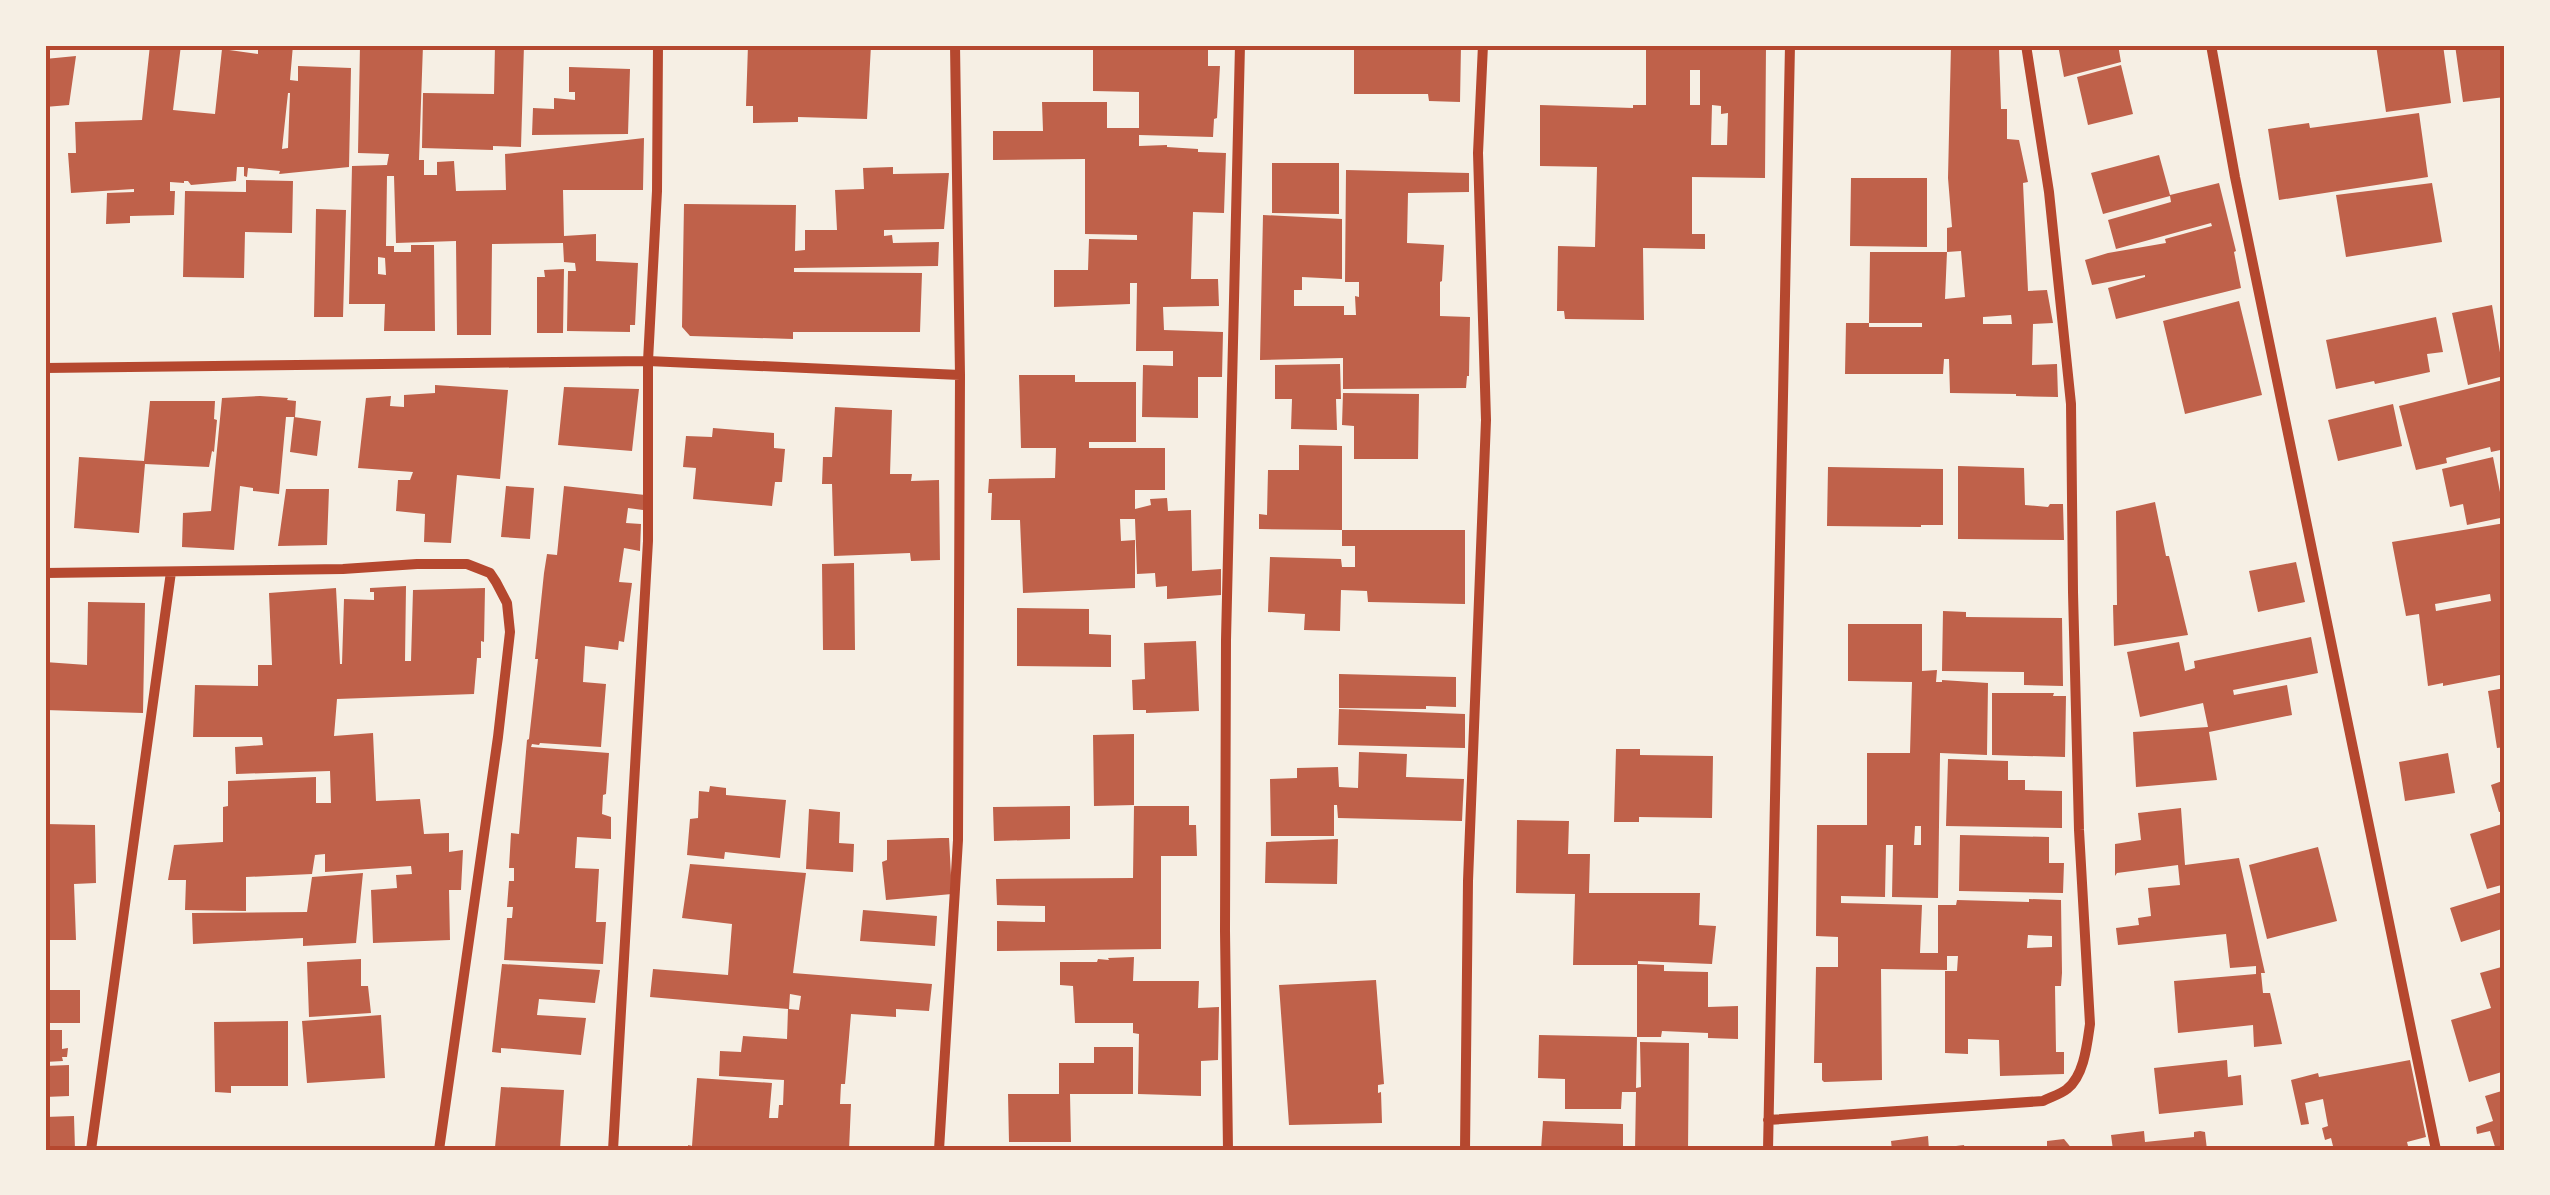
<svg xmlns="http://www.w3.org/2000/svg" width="2550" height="1195" font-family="Lato,sans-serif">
	<rect width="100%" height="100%" fill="#f6efe4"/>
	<!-- building -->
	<path fill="#bf614a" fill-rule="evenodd" d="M150,45h31l-8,65 42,4 7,-65 36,5v-9h35l-3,35 8,1v-15l53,2 -2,99 -70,7 1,-3 -32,-3 -1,9 -3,-1v-9h-7l-1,14 -45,4 -3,-4h-4v2l-14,-1v9h5l-1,24 -44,1v7l-24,1 1,-31 27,-1v-3l-63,4 -3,-40h8l-1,-31 67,-2zM288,93h2l-2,55 -6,1z
		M360,45h63l-4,115h5v15h13v-13l17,-1 2,30 50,-1 -1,-36 139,-16 -1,52h-80l1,46 32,-2v27l42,2 -3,62h-5v7l-63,-1 1,-60h8l-1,-8 -11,-1 -1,-19 -71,1 -1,91h-34l-1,-94 -60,2 -2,-67h-7l-1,70h8v6h17v-7h23l1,86h-51l1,-27h-36l3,-138 35,-1 2,-11 -31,-1zM378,257l7,1 1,17 -8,-1z
		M495,45h29l-3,102 -28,-1v4l-71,-2 1,-55 71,1z
		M748,45h123l-4,74 -69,-2v5l-45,1v-17h-7z
		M1093,45h115v21h12l-3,52 -3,1 -1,18 -74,-2v11l28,-1v2l31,2v3l28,1 -2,60 -31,-1 -2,67h27l1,27 -56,1 1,23 59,2 -1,45h-24v41l-56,-1 1,-52 30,1v-15h-37l1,-68h-7v21l-76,3v-37h34l1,-31 48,1v-5l-52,-1v-75l-92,1v-29h50l-1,-29h65v26h32v-36l-46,-1z
		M1354,45h107l-1,57 -31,-1 -1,-7h-74z
		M1646,45h120l-1,133 -73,-1v57h13v15l-62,-1 1,72 -79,-1 -1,-8h-7l1,-65 37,1 2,-80 -57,-1v-61l93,3v-3h13zM1690,70h10v35h-10zM1712,105l9,1v8l7,-1 -1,32h-16z
		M1951,45h9v4h39l2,60h6v30l12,1 9,42 -5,1 5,108 19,-1 6,33 -20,1 -1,41 25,-1 1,33 -42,-1v-2l-66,-1 -1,-34h-5l-1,15h-98l1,-51h23v4h53v-4h-53l1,-71h77v-24l5,-1 -4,-49zM1961,251l4,46 -20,2 2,-47zM2011,315l1,9h-29v-7z
		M2058,45h60l3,17 -57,15z
		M2376,45h67l8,58 -65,9z
		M2455,45h50v52l-42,5z
		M76,56l-7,49 -24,2v-48z
		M2121,65l12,49 -45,11 -11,-48z
		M569,67l61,2 -2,65 -96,1 1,-27 21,1v-11l21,2v-8h-6z
		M2419,113l9,64 -149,23 -11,-71 41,-6 1,5z
		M2159,155l11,40 49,-12 17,68 -2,1 7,36 -125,31 -8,-31 37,-11v-2l-53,10 -7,-25 23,-7 58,-10 -1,-4 47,-13 -1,-3 -95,26 -8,-29 63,-18 -1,-6 -67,18 -12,-41z
		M1272,163h67v51l-67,-1z
		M893,167v7l56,-1 -5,56 -60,1v6l8,-1 1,8 46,-1 -1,24 -144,2v4l128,1 -2,59h-127v7l-103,-3 -8,-9 2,-123 112,1 -1,46 10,-1v-20h32l-2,-40 29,-1 -1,-21z
		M1346,170l123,3v19l-61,1 -1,50 37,2 -2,36 -2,1v34l30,1 -1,59h-2l-1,12 -123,1v-31l-83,2 3,-145 79,4v60l-40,-2v13h-8v16h50v9h12l-1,-19 4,1v-15h-14z
		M1851,178h76v69l-77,-1z
		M246,180l47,1 -1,52 -47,-1 -1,46 -61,-1 2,-86 61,1z
		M2432,183l10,59 -96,15 -10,-62z
		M316,209l30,1 -3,107h-29z
		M564,269l-1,64h-26v-56h8l-1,-7z
		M2239,301l23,94 -77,19 -22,-93z
		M2492,305l12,71 -36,9 -16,-72z
		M2436,317l7,35 -16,2 3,18 -55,12 -1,-3 -38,8 -10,-49z
		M1340,364l1,35h-5l1,31 -46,-1 1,-30h-17v-34z
		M1019,375h56v7h61v60h-47v6h76v42h-30v19l16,-4 -1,-6 17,-1 1,13 23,-1 1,61 29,-2v26l-54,4v-13l-11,1 -1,-14 -18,1 -2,-55h-15l1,22 14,-1v48l-112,5 -3,-73h-29l1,-27h-4l1,-14 66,-1 1,-30h-35z
		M2503,380l2,12v57l-14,3 -1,-5 -44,11 1,5 -31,7 -17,-64z
		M435,385l73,5 -8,89 -43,-4 -6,68 -27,-1 1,-28 -29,-3 2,-31h12l3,-8 -55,-4 8,-70 25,-2 -1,10 14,1v-12l31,-2z
		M564,387l75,2 -7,62 -74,-6z
		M1343,393l76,1 -1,65h-64v-33l-12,-1z
		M260,396l28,2 -1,2 9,1 -1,16h-9l-7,77 -26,-3v-3l-13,-2 -6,64 -52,-3 1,-34 28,-2 11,-113z
		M150,401h65l-1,18 3,1 -3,32 -2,-1 -3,16 -64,-3 -6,69 -65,-5 5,-71 65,4z
		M2393,404l9,42 -64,15 -10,-41z
		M835,407l57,3 -2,64h22l-1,7 28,-1 1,80 -29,1 -1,-8 -76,3 -2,-72h-10l1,-27h9z
		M294,417l27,4 -4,35 -27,-4z
		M713,428l61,5v15l11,1 -3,33h-7l-3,24 -79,-7 3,-31 -13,-1 3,-31 26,1z
		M1299,445l43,1v84l-83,-1v-15l8,1 1,-45h31z
		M2493,457l12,60 -38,8 -4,-21 -13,3 -8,-38z
		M1958,466l66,2 1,37 23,2 2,-3h13l1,36 -106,-1z
		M1828,467l115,2v56h-22v2l-94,-1z
		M506,486l28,2 -4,51 -29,-2z
		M564,486l81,9 -2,15 -15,-2 -2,15 15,1 -1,27 -16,-3 -5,34 13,1 -8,59 -5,-1 -1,9 -33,-4 -2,36 23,2 -5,63 -61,-4 -1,2 -7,-1 -1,3 78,6 -3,41 -3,1 -1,19 9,3v22l-34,-2 -2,31 24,1 -3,53h10l-3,42 -99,-4 3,-42h5l1,-11h-6l2,-26h5v-13h-5l2,-35 8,1 8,-94 2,-1 9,-80h-3l9,-86 3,-19 10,1z
		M286,489h43l-2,56 -49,1z
		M2155,502l11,54h3l19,79 -74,11 -1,-41h4l-1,-94z
		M2505,523v151l-62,12v-3l-15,3 -9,-72 -13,2 -14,-74zM2490,594l1,7 -55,10 -1,-7z
		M1342,530h123v74l-97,-2 -1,-11 -26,-1 -1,41 -36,-1 1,-16 -37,-2 2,-55 71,2 1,8h13v-21h-13z
		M2296,562l9,40 -47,10 -9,-41z
		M854,563l1,87h-32l-1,-86z
		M406,586l-1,75h6l2,-71 72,-2 -1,54 -3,-1v17h-4l-3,36 -137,5 -3,37 39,-3 3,68 44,-2 4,35 25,-1v19l14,-2 -2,40h-12l1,50 -77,3 -2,-53 26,-2 -1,-13 16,-1 -1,-8 -86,6v-18l-10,1 -3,19 -66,3v34l-61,-1 1,-30h-18l6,-35 49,-3v-35l5,-1v-25l88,-4v26h15l-1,-32 -94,3 -1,-27 28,-2 -1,-8h-69l2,-52 63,1v-21h14l-3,-72 67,-5 4,76h2l2,-65 30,1v-8h-4v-4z
		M88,602l57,1 -2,110 -98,-3v-48l42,3z
		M1017,608l72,1v25l22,1v32l-94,-1z
		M1943,611l23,1v5l96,1 1,68 -39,-1v-13l-82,-1z
		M1848,624h74v47l15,-1 -1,12h6v-2l46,3 -1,72 -47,-2 -2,145 -46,-1 1,-52h-7l-1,52 -44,-1v7l81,2 -2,48h18v-48h18l1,-5 72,2v-3l32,1 1,73 -1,13h-6l1,66h8v22l-64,2 -1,-36 -31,-1v15l-23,-1v-82h12l1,-15h-11v14l-66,-1 1,111 -58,2 -2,-2v-17h-8l2,-96h22v-30l-22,-1 1,-111h50v-72h43l2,-71 -64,-1zM1915,826h6v19h-7zM2028,935l24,1v11l-25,1z
		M2311,637l7,36 -85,17 1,5 53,-10 5,30 -83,17 8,48 -81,7 -3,-55 75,-5 -5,-24 -63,14 -13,-65 52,-10 6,29 10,-3 -1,-7z
		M1196,641l3,70 -53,2v-3h-13l-1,-30 13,-1 -1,-36z
		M1339,674l117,3v30l-30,-1v3l-87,-1z
		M2505,688v59l-8,1 -9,-57z
		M1992,693h62l-1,3h13l-1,61 -73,-2z
		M1339,709l126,5v34l-127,-3z
		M1134,734v71l-40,1 -1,-71z
		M1616,749h24v6l73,1 -1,62 -73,-1v5h-25z
		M1359,752l48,2 -1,23 58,2 -2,42 -124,-3 -1,-13h-3v31h-63l-1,-57 27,-1v-10l41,-1 1,20 19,1z
		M2448,753l7,40 -50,8 -6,-39z
		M1948,759l60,2v19h17v10l37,1v37l-116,-2z
		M2505,780v31l-6,1 -8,-27z
		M710,786l16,2v7l60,5 -6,58 -55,-6 -1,7 -37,-4 3,-36 8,-1 1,-27 10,1z
		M1070,806v33l-76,2 -1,-34z
		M1134,806h55v19h7l1,31h-36v93l-164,2v-30l48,1v-16l-48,-1 -1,-26 137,-1z
		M2181,808l4,57 54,-7 26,115h-4l2,20h7l12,51 -28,3 -1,-22 -75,8 -4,-52 82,-7v-8l-26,2 -4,-34 -108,11 -2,-17 23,-3 -1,-7 13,-2 -3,-28 32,-3 -2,-20 -61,8 -2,3v-32l26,-4 -3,-27z
		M809,809l31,3 -1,31 15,1 -1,28 -47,-3z
		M1517,820l52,1 -1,33h22l-1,39h111l-1,32 17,1 -4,38 -74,-3v3l26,1v6l44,1v35l30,-1v33l-30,-1v-5l-46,-2 -1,6h-24v-72h-64l2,-71 -59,-1z
		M2505,823v61l-18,5 -17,-55z
		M45,824l50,1 1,58 -22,1 2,56h-31z
		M1960,835l89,2v26h15l-1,30 -104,-2z
		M941,838h8l3,56 -66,6 -4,-38 5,-2v-20z
		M1338,839l-1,45 -72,-1 1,-41z
		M2318,847l19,74 -70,18 -18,-74z
		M690,864l116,9 -13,100 139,11 -3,27 -33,-2v8l-45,-3 -6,70h-4l-1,20h11l-2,46h-160l-1,-5 4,1 5,-68 75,5 -3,35h9l1,-13h4l1,-25 -65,-4 1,-25 21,1 2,-16 44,3 1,-30 -138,-12 3,-28 75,6 4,-51 -50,-6zM790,994l11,2 -2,14 -10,-1z
		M363,873l-7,70 -53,3v-8l-110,6 -1,-31 115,-1 5,-35z
		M2505,891v37l-44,14 -11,-34z
		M863,910l74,6 -2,30 -75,-5z
		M1134,957l-1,24h66l-1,27 21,-1 -1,53 -17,1v35l-63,-2 1,-60 -6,-1v-10h-58l-2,-37 -13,-1v-23h37l1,-3 11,1 -1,-2z
		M361,959v27h7l3,27 -62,4 -2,-55z
		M502,964l98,6 -5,33 -56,-4 -2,16 49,3 -5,37 -80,-7v5l-9,-1z
		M2505,966v105l-36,11 -18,-62 40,-12 -11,-35z
		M1376,980l8,104 -6,1v8l3,-1 1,31 -93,2 -10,-140z
		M45,990h35v33h-35z
		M381,1015l4,63 -78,5 -5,-62z
		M288,1021v65h-57v7l-16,-1 -1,-70z
		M45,1030h17v19l6,-1 -1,9h-5l1,4 -18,1z
		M1539,1035l98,2 -1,51 5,-1 -1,-45 49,1 -1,107h-53l1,-58h-14l-1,17h-56v-30l-27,-1z
		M1094,1047h39v47h-63l1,48h-62l-1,-48h51v-31h35z
		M2227,1060l1,17 13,-2 2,30 -84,9 -5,-46z
		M2410,1060l16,77 -19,5 2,8h-75l-3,-12 -6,2 -3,-12 6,-2 -5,-27 -18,4 4,21 -8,1 -10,-45 27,-7 1,4z
		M69,1065v31l-24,1v-31z
		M501,1087l63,3 -4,59 -65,-2z
		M2505,1090v60h-9l-6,-19 -13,3 -1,-7 17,-6 -8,-25z
		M74,1116l1,34h-30v-33z
		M1543,1121l80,3v26h-82z
		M2144,1131l1,11 49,-5v-5l6,-1 5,1 2,18h-94l-2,-15z
		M1928,1136l1,14h-37l-1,-9z
		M2064,1139l9,11h-35l-1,-3 10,-1v-5z
		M1964,1145l1,5h-25v-2z"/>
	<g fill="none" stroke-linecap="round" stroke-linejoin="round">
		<!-- minor -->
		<path stroke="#b5482f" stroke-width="10" d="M2211,45l24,132 201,973
			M45,368l603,-7 312,14
			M45,573l298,-4 74,-5h50l23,9 6,9 11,21 3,29 -12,105 -59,413
			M1768,1120l275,-19c8,-4 18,-7 24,-12 17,-13 20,-44 23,-65l-11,-194 -6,-238 -2,-188 -22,-212 -23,-147
			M91,1150l80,-578
			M613,1150l35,-609v-180l9,-170 1,-146
			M939,1150l19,-310 2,-465 -5,-330
			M1228,1150l-3,-219 1,-291 14,-595
			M1465,1150l3,-269 18,-461 -8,-267 5,-108
			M1768,1150l22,-1105"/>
	</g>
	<!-- border -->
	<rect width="2550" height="1195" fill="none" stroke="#f6efe4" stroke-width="95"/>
	<rect x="48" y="48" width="2454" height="1100" fill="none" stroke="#b5482f" stroke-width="4"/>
</svg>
